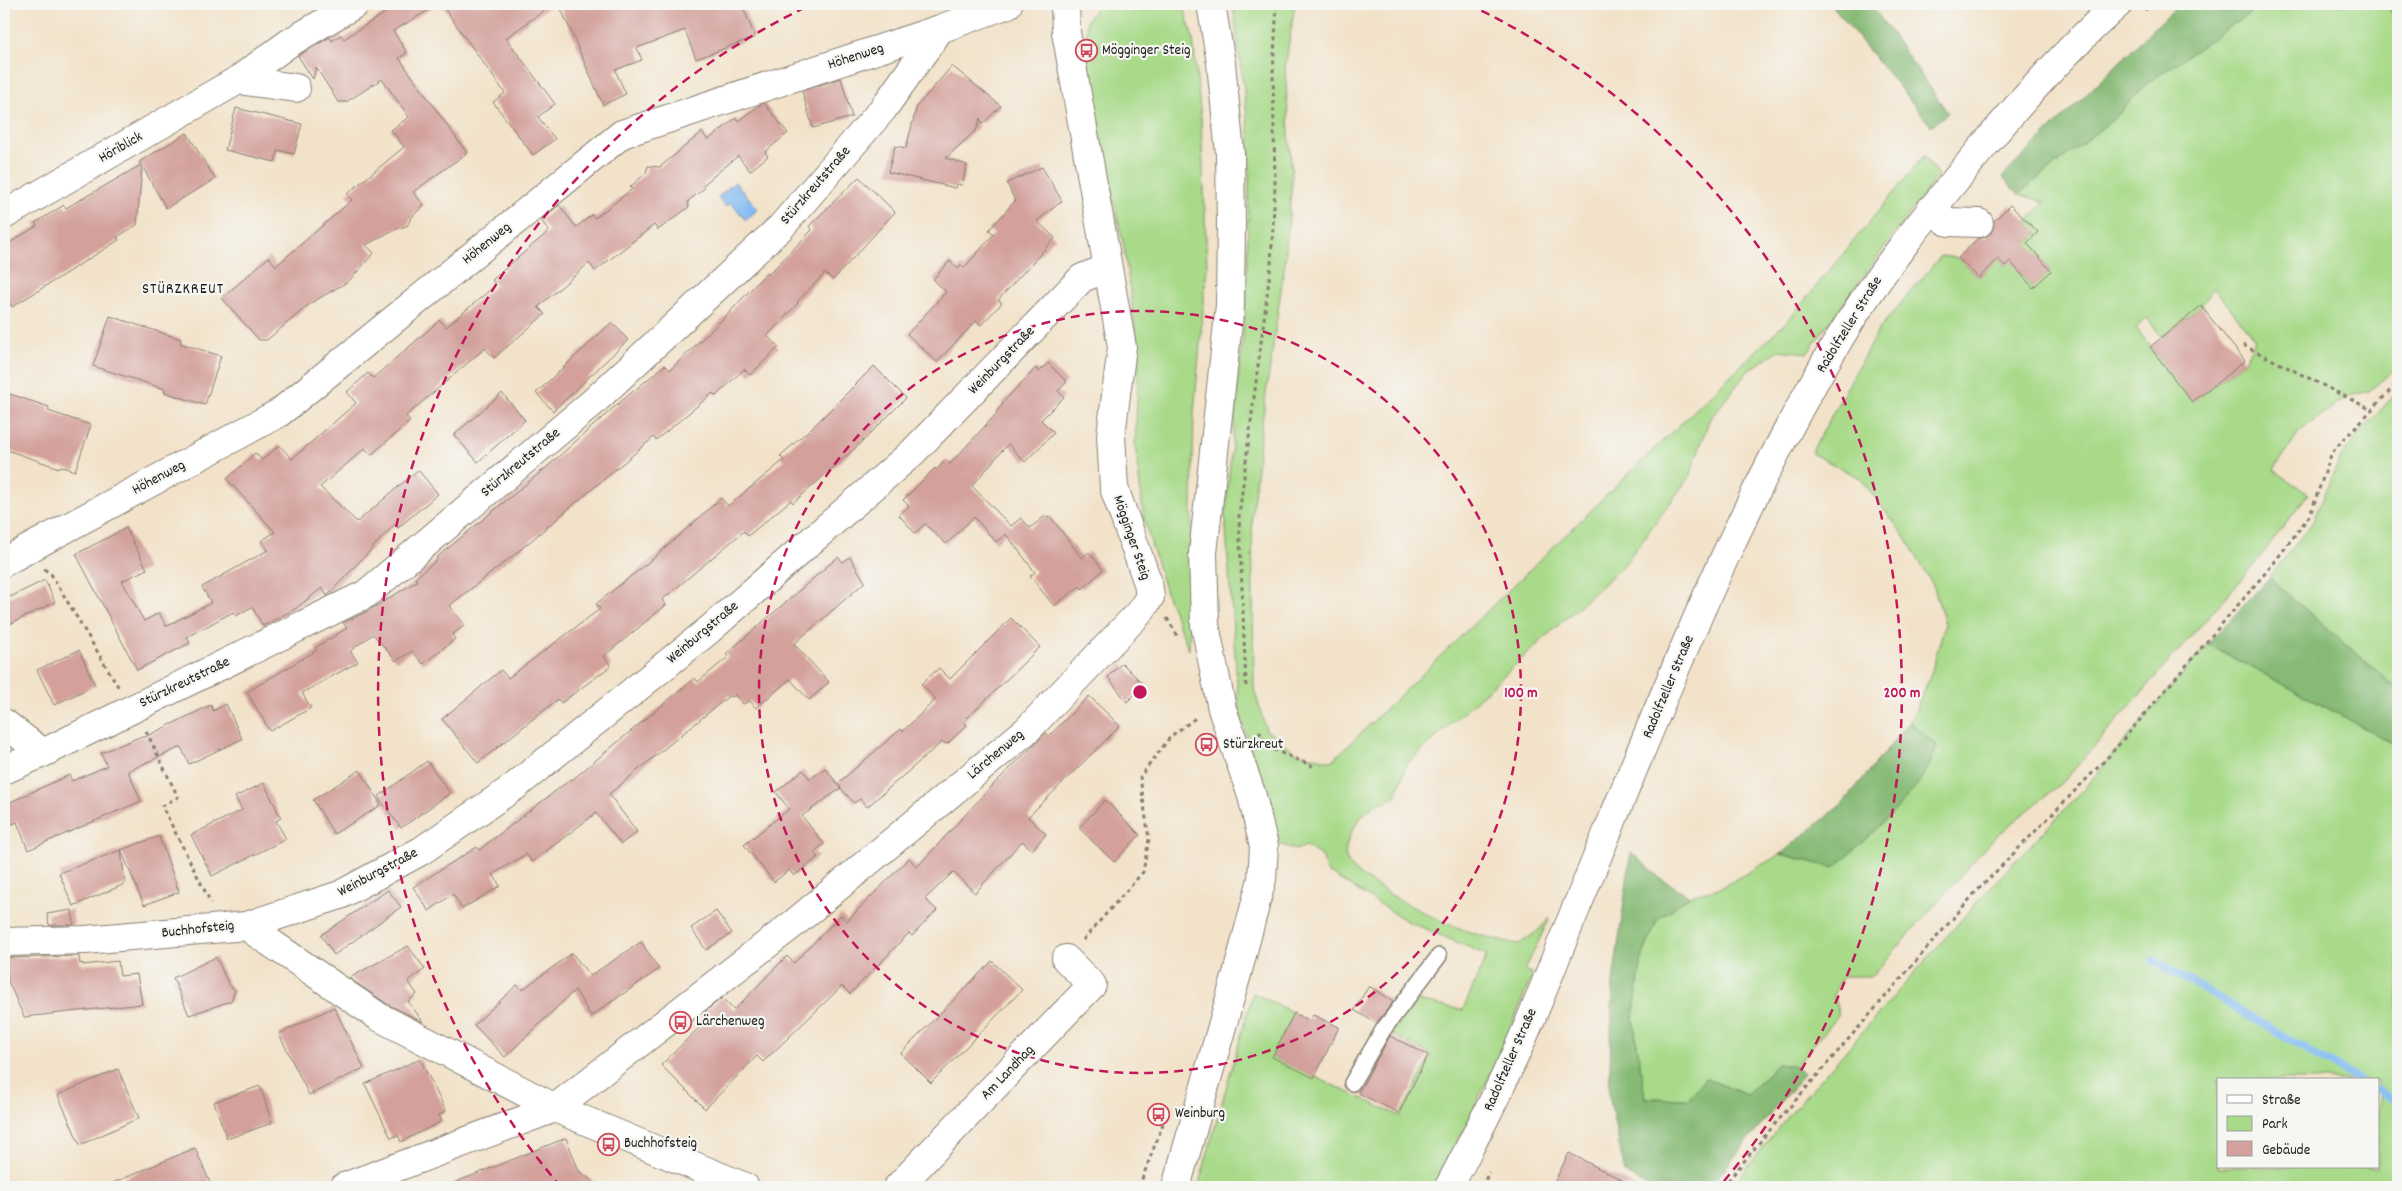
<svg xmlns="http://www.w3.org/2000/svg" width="2402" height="1191" font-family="Dekko,sans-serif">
	<rect width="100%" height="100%" fill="#f6f6f2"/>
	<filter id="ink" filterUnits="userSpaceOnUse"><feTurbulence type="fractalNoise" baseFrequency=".02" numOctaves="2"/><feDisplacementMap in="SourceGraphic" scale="10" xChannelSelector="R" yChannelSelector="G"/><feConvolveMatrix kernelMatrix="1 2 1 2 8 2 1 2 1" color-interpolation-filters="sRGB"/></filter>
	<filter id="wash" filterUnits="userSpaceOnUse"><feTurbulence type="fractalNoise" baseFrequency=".0096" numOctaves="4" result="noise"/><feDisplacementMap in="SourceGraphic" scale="20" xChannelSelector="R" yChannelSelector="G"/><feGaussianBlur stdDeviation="1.12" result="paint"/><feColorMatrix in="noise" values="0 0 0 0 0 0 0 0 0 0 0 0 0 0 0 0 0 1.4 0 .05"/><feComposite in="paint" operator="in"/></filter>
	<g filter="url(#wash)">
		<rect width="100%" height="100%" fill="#f2e2c9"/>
		<!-- green -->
		<path fill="#a8da89" stroke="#627b52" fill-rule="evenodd" d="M1100,4h83l10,35 8,80 6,146 -13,148 -5,237 -22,-54 -23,-76 -9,-74 4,-90 -15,-109 -40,-178 3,-49z
			M1233,4h62l-10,64 7,111 -7,83 -24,167 -9,86 2,173 12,42 31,23 35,8 458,-443 134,-162 14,19 -131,178 -28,-3 -31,21 -39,49 -19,56 -66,89 -218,200 -10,32c-8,3 -18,6 -25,11 -12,8 -31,37 -24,52 6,13 19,19 31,27 42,26 91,50 141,57l18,-12 13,-15 -25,53 8,4c-29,73 -62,144 -99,213h-236l55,-194 41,20 -22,44 128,59 32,-61 -41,-21 26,-33 46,9 24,-55 -80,-34 -81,-50 -3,-14 -17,-11 -11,4 -15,-6 -41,-133 -14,-195 21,-214 4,-162z
			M2263,4h121l14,16v347l-29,24 -23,6 -47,35 -25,38 34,24 -49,65 -194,221 -72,59 -121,137h-29l-10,19 6,19 -43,52 -19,-2 -30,31 -42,-17 -16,21 -44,-1 -12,-80 9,-60 15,-38 33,-24 32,-9 59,-33 53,14 102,-123 -26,-23 20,-45 15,-53 -11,-37 -28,-49 -46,-60 -49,-25 68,-124 62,-73 17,2 21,20 19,-19 7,7 33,-33 -11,-11 18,-20 -27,-8 99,-78 29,-32zM2038,256l13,15 -19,16 -13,-15zM2214,288l41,51 -10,22 -53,41 -56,-74 11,-10 15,19 39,-31z
			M2398,391v291l-4,4 -125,-108 43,-55 28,-64 18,-24z
			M2208,644l190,102v441h-667l60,-74 194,-220 99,-104zM2218,1080h160v87h-160z"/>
		<!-- forest -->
		<path fill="#86ba75" stroke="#516b48" d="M1831,4h49l-6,5 74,104 -17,13z
			M2179,4h84l-117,80 -29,32 -99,78 -16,-17z
			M2384,4h14v16z
			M2269,578l125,108 4,-4v64l-190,-102z
			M1910,722l27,23c-8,42 -72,94 -103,123l-53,-14 61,-50z
			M1631,852l29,26 30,18 -33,24 -15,38 -9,60 12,80 44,1 16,-21 42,17 30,-31 19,2 8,8 -95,113h-60l-24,-14 -16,-77 4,-114z"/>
		<!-- water -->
		<path fill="#82bbf3" stroke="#4f6c88" d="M735,182l23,27 -12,11 -15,-17 -5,4 -8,-10z"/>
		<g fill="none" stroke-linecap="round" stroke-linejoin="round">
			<!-- stream -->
			<path stroke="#82bbf3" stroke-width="8" d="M2153,960l206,120
				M2378,1091l20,11"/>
		</g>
		<g id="blocks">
			<!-- building -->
			<path fill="#d3a09b" d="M399,4h40l-46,27 14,22 -8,5 68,95 -54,39 11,13 -13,13 -4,8 -12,3 -29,16 8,8 -25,28 -38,22 -44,37h-8l-37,-42 47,-41 7,9 76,-66 -5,-6 57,-47 -13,-17 18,-13 -27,-38 -36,23h-8l-22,-35 -3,12 -15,-23 32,-19 2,4 9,-6 3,4z
				M441,4h112l-47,34 49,66 -17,13 17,22 -22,16 -40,-53 12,-9z
				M559,4h183l13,33 -59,22 -11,-29 -48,18 5,12 -27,10 11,24 -23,11z
				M952,66l49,40 -19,18 -2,-6 -3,11 -31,29 21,7 -5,20 -5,-1 -2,4 -67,-16 7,-26 11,2 11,-42z
				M841,78l11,39 -39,11 -11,-37z
				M764,103l24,30 -23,19 3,4 -18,15 -12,-15 -35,29 2,3 -17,13 1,6 -31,23 -4,-5 -59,46 -6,-8 -51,44 7,7 -51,44 -9,-10 -79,68 4,5 -39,34 -6,-7 -45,39 37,35 61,-52 20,24 -40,34 -3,-4 -68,72 -5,-8 -27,21 -32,17 -11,-19 -16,9 -3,-4 -46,25 3,6 -53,27 -61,-116 50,-26 21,41 -25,12 22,40 15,-8 7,13 45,-23 -9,-16 66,-37 -7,-9 14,-9 -48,-53 28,-26 7,7 17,-15 13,14 64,-56 -9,-11 21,-19 5,5 67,-58 6,7 50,-42 -4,-5 57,-49 -8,-11 18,-15 17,22 16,-12 3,3 37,-29 -2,-2 16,-14 2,-7 12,1 42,-35 6,8 28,-22 2,3 20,-15z
				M236,108l66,16 -8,30 -16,-4 -3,12 -50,-12z
				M187,133l28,46 -49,29 -24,-42 -5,59 -20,12 2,3 -107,67 -8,-14v-47l33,-20 -2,-3 29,-18 2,3 75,-43 -2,-3z
				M1042,167l20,34 -25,20 18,17 -57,62 4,3 -21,22 -5,-4 -39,41 -30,-28 39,-42 -13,-13 17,-18 8,8 3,-4 3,3 30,-34 -5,-4 26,-29 -8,-18z
				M859,177l36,35 -62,68 -8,-7 -28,29 1,1 -31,33 12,11 -29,28 -6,-6 -28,27 -3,-3 -57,47 -2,-3 -140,118 -65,51 16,19 -13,10 3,4 -32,25 -11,-13 -16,10 -23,-27 -23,17 8,11 -56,31 9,15 -41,23 -23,-39 70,-42 -2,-2 32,-20 -4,-5 27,-13 47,-29 -2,-3 23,-19 -2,-1 111,-91 65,-58 53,-44 5,5 58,-56 38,-41 2,2 44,-45 -3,-4z
				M2010,205l28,27 -11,11 24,28 -18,17 -23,-27 -5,5 -7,-7 -19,19 -21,-20 19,-19 9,-2 6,-5 2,-11z
				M2201,306l44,55 -53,41 -42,-55z
				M110,316l71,23 -1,4 41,13 -16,49 -41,-13 1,-3 -72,-23z
				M612,322l16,18 -75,71 -17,-18z
				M1048,363l19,19 -9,9 6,6 -23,23 13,13 -29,29 -17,-18 -36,42 39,40 10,-8 9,10 15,-12 2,2 3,-2 32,42 7,-6 14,18 -21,19 -2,-3 -26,20 -24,-30 5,-4 -29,-38 -10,8 -22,-25 -28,27 -21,-20 -10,9 -16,-18 10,-9 -6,-6 32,-32 1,2 10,-10 4,4 47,-51 -1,-1 7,-8 -1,-1 34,-35 3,4z
				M874,366l32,32 -45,45 -68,60 -2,-3 -43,36 -4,-5 -82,69 4,5 -62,51 7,10 -50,37 -3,-4 -80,64 -36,-44 59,-49 7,8 92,-69 -4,-5 59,-47 66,-59 7,8 56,-46 -4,-4 37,-33z
				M4,392l45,15 -1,4 43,14 -16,46 -15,-5 -1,2 -55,-19z
				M502,393l23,27 -47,42 -24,-27z
				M838,557l5,5 7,-5 15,25 -71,62 35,38 -20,18 -19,-21 -34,29 -6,-7 -7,3 -8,-9 -3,2 -2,-2 -121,99 28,38 -16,12 -25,-31 -64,49 -6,-8 -33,20 7,12 -38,23 -9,-15 -24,17 -16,-24 64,-40 2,3 92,-71 1,1 123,-102 3,4 30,-25 -2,-3z
				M45,580l10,22 -51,25v-27z
				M1011,618l29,29 -76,74 3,4 -20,19 -5,-2 -75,65 -7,-8 -6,4 -17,-19 64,-55 2,2 33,-32 -15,-15 18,-16 11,11z
				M79,650l16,35 -41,20 -17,-35z
				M1122,663l22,22 -17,17 -19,-25z
				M1089,696l31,30 -92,91 18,17 -14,16 -10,-9 -47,52 -22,-21 -28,27 12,11 -25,26 -3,-3 -59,61 -8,-8 -79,76 -6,-6 -52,53 -44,-44 47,-46 -5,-6 19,-15 12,12 53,-54 7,7 47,-48 6,6 62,-63 8,9 76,-82 53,-52 3,3z
				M226,704l16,35 -53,25 -8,-17 -53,24 13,30 -113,49 -11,-28 -13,6v-23l65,-30 3,6 35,-15 -6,-13 41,-17 1,2 68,-33 2,6z
				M427,761l23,32 -49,35 -23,-31z
				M825,768l16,20 -39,28 22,28 -10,8 4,5 -24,19 -5,-6 -15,12 -30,-37 45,-36 -13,-17 27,-22 7,9z
				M360,770l21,35 -47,29 -21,-34z
				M264,783l17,35 -5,3 10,18 -74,37 -21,-41 51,-25 -7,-13z
				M1105,800l35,35 -26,27 -35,-34z
				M159,836l20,56 -35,13 -23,-55z
				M121,850l4,34 -52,22 -14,-33z
				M388,890l13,17 -67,48 -13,-20z
				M72,910l2,15h-25l-2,-11z
				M716,911l16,22 -26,17 -15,-22z
				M641,942l18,27 -68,47 -16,-26 -70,67 -31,-32 43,-40 5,5 50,-37 18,23z
				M408,946l17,23 -17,12 9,13 -9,7 15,21 -36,-18 -38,-26z
				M79,956l1,8 3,-1v2l35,-4 2,15 17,-2 5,30 -118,13 -16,-36 -1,-23z
				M216,957l13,28 6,5 -4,11 -42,14 -16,-37z
				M992,961l30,29 -91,93 -30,-30z
				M1369,986l24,16 -17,21 -22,-13z
				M334,1007l30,61 -55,27 -30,-61z
				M1294,1013l16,8 3,-6 26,12 -25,51 -42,-21z
				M1390,1036l38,19 -29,58 -41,-20z
				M420,1059l26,52 -7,4 3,6 -41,21 -3,-7 -7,3 -26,-54z
				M118,1069l21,49 -59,27 -22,-50z
				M260,1086l12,37 -45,16 -13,-37z
				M566,1138l13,33 21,16h-156z
				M195,1148l17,39h-109z
				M1569,1153l67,34h-84z"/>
		</g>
	</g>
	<g filter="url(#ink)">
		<use href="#blocks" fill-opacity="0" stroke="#877f72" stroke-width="1"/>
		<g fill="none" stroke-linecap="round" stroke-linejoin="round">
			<defs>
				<path id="lane" d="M1352,1083l31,-53 56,-74"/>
				<path id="street" d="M238,80l51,-37 66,-39
					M1931,209l17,13 31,1
					M4,215l234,-135 58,8
					M4,562l275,-149 343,-279 318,-105 68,-25
					M4,723l39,30
					M4,770l39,-17 323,-159 226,-191 189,-176 102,-118 57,-80
					M246,926l94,-31 81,-44 93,-64 195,-157 204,-178 169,-174 26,-10
					M4,942l81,-2 161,-14 133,91 176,91 190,79
					M344,1187l211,-79 237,-183 235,-195 112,-117 11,-16 -2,-14 -34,-95 -3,-53 11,-88 -56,-315 -1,-28
					M898,1187l194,-202 -26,-26"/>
				<path id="secondary" d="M1176,1187l61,-213 25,-95 2,-33 -12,-50 -30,-87 -17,-84 -2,-72 27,-248 1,-81 -1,-70 -9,-91 -10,-59
					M1449,1187c20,-39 41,-77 59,-117 24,-49 43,-102 64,-152 82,-197 158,-399 269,-582 39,-65 87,-123 136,-182 44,-53 89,-104 141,-150"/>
			</defs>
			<!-- lane casing -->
			<use href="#lane" stroke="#877f72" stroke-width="18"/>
			<!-- street casing -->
			<use href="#street" stroke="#877f72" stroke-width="30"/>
			<!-- secondary casing -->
			<use href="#secondary" stroke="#877f72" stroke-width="30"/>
			<!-- path -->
			<path stroke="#877f72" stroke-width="3" stroke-dasharray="4 4" stroke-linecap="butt" d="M2145,10l6,-6
				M2243,345l129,65
				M44,569l7,5 68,114
				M1167,618l12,20
				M1246,686l-7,-170 32,-252 4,-78 -2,-114 4,-68
				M146,731l32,66 -16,9 49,97
				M1259,731l10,17 44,18
				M1083,940l60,-68 6,-33 -9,-62 31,-41 26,-19
				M1139,1187l28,-74
				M1482,1187l7,-15
				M1723,1187l40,-49 211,-244 135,-138 164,-192 37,-49 22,-63 66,-70"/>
			<!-- lane -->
			<use href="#lane" stroke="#fff" stroke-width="15"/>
			<!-- street -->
			<use href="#street" stroke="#fff" stroke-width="28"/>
			<!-- secondary -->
			<use href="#secondary" stroke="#fff" stroke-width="28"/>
		</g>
	</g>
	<!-- distance rings -->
	<g fill="none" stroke="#c2185b" stroke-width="2.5" stroke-dasharray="9 6">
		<circle cx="1140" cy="692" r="381"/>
		<path d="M561 1187A762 762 0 0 1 812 4M1468 4A762 762 0 0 1 1719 1187"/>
	</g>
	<!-- icons -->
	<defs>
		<symbol id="bus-ring" viewBox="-11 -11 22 22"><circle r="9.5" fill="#f6f6f2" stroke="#d1495b" stroke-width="1.5"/><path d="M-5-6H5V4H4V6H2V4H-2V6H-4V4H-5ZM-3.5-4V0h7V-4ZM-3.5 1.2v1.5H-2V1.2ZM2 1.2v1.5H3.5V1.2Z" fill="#d1495b"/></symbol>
	</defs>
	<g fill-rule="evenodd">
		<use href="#bus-ring" x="1074" y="38" width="25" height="25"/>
		<use href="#bus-ring" x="1194" y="732" width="25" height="25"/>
		<use href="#bus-ring" x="668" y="1010" width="25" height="25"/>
		<use href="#bus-ring" x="1146" y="1102" width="25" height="25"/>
		<use href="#bus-ring" x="596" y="1132" width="25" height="25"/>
	</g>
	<g text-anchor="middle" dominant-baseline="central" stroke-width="4.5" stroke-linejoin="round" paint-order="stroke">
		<!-- poi labels -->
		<g font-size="15" fill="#1c1c1c" stroke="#f6f6f2" text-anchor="start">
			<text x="1102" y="51">Mögginger Steig</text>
			<text x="1223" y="745">Stürzkreut</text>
			<text x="696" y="1022">Lärchenweg</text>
			<text x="1175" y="1114">Weinburg</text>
			<text x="624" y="1144">Buchhofsteig</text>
		</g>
		<!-- street labels -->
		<g font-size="15" fill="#1c1c1c" stroke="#f6f6f2">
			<text transform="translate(856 57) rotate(-18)">Höhenweg</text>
			<text transform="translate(121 148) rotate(-30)">Höriblick</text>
			<text transform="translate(816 186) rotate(-49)">Stürzkreutstraße</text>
			<text transform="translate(487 244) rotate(-39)">Höhenweg</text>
			<text transform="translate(1850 325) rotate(-58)">Radolfzeller Straße</text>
			<text transform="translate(1002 361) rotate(-46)">Weinburgstraße</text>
			<text transform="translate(521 463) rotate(-40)">Stürzkreutstraße</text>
			<text transform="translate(159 478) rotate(-28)">Höhenweg</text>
			<text transform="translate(1131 538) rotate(71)">Mögginger Steig</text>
			<text transform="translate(703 633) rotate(-40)">Weinburgstraße</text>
			<text transform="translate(185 683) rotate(-26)">Stürzkreutstraße</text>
			<text transform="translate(1669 687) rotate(-67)">Radolfzeller Straße</text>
			<text transform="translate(996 755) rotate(-40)">Lärchenweg</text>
			<text transform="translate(378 873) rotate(-28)">Weinburgstraße</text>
			<text transform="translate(198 930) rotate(-6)">Buchhofsteig</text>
			<text transform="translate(1511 1060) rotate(-66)">Radolfzeller Straße</text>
			<text transform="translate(1008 1073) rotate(-46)">Am Landhag</text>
		</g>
		<!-- neighbourhood labels -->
		<g font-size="16" letter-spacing="1" fill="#1c1c1c" stroke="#f6f6f2">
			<text x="183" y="289">STÜRZKREUT</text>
		</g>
	</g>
	<circle cx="1140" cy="692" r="8" fill="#c2185b" stroke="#f6f6f2" stroke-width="2.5"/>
	<g font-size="15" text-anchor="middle" font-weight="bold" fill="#c2185b" stroke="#f6f6f2" stroke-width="4.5" stroke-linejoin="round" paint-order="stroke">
		<text x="1521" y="697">100 m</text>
		<text x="1902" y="697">200 m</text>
	</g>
	<!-- margin -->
	<rect width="2402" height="1191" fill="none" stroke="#f6f6f2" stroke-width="20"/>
	<!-- legend -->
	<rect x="2217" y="1078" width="162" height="90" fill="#f6f6f2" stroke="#9f9f9c"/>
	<rect x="2227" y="1095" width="25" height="8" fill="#ffffff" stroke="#9f9f9c"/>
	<text x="2262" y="1104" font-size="15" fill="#1c1c1c">Straße</text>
	<rect x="2227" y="1116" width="25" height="15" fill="#a8da89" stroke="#9f9f9c"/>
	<text x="2262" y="1128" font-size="15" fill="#1c1c1c">Park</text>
	<rect x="2227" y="1141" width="25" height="15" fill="#d3a09b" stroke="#9f9f9c"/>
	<text x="2262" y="1154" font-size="15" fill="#1c1c1c">Gebäude</text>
</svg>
